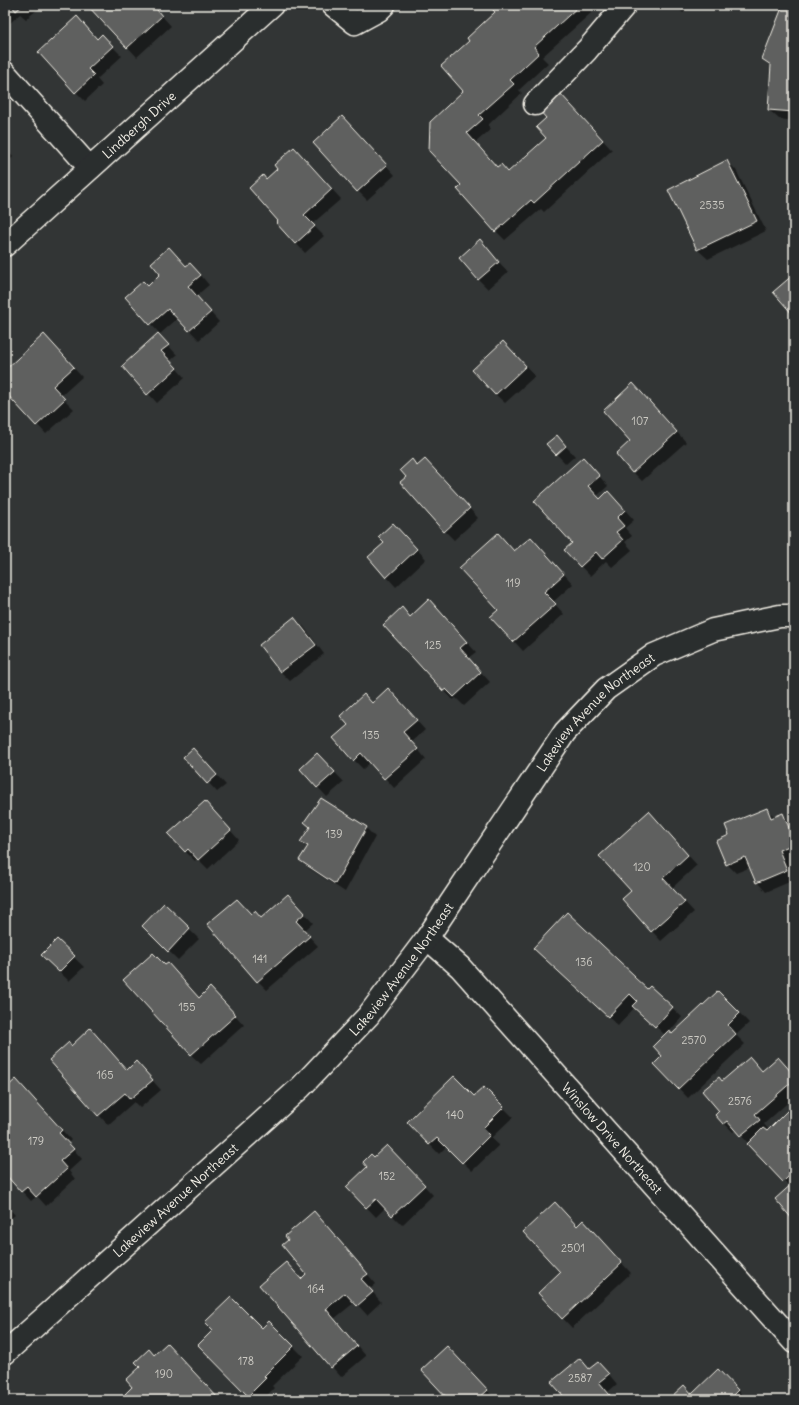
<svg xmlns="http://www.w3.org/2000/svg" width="799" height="1405" font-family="Delius,sans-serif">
	<rect width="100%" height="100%" fill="#323535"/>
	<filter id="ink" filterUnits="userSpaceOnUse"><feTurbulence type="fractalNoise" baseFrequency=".025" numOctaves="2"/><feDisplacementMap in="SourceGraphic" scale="8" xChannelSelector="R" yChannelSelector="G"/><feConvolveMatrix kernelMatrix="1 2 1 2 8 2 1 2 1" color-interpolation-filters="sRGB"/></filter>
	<g filter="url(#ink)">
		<!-- shadow -->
		<path fill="#0007" d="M5,5h38l-17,14 -6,-5 -11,10 -4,-4z
			M89,5h63l19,21 -34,31z
			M494,5h106l-58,52 6,6 -29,27 3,3 -34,32 3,4 -16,14 23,25 11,5 38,-35 21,-35 44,47 -68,62 -3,-3 -36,31 -9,-9 -33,-46 2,-94 5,-50 26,-29z
			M675,5h17l-9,8z
			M784,5h10v116l-15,-2 -10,-9 3,-43 -9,-8z
			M97,40l14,5 11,11 -25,23 5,6 -17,16 -9,-9z
			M352,127l43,48 -28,25 -9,-9z
			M5,148l8,9 -8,8z
			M294,148l47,51 -29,25 12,12 -19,17 -28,-30 3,-2 -13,-41 11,-11z
			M727,161l9,9 30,61 -58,28 -10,-9 -29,-60z
			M480,241l28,31 -20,17 -9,-9z
			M187,267l12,6 10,12 -13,11 23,26 -20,18 -21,-22 -19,17 18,20 -7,6 15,17 -28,25 -34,-37 37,-32 -34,-37z
			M53,345l29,32 -21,19 13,13 -28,25 -41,-44v-19z
			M513,352l22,24 -30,27 -10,-9z
			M642,394l44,48 -44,39 -9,-9 -2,-31z
			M5,427l6,7 -6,6z
			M557,437l18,19 -9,8 -19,-20z
			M418,467l16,2 44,49 -24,22 -9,-9z
			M592,468l16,18 -11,10 4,4 17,2 16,18 -9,8 7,8 -7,6 7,8 -20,17 -6,-6 -16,15 -25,-26 9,-7z
			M403,534l23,25 -30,28 -27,-30z
			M540,547l33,37 -20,18 11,12 -41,37 -31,-34 7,-7 16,-58z
			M429,601l47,51 -8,6 22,24 -26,24 -8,-8 -3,2 -9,-10 -42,-81 9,9z
			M294,618l10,9 20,27 -34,27 -9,-9 -20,-27z
			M397,699l28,31 -13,12 14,17 -32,29 -23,-26 -8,7 -9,-9z
			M185,757l17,2 24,26 -9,7z
			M327,764l17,18 -17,15 -26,-28z
			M766,809l9,8 8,-3 9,10 2,5v28l-6,3 6,14v6l-28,12 -9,-10 -6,-15 -15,6 -9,-9 3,-28z
			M214,812l25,28 -31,29 -11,-11 -2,3 -10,-10z
			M658,822l39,43 -25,23 22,24 -33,29 -38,-42 9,-7z
			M366,828l9,9 -30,55 -35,-23 -9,-9 7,-12 -7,-6z
			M288,895l25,28 -9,8 14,15 -51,44 -9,-9 -7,-66 4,-3 7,7z
			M164,905l35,34 -21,21 -35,-34z
			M57,941l27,26 -15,14 -17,-16z
			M544,957l91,19 12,15 3,-4 32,30 -13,15 3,3 56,-34 21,22 -13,12 9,9 -57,54 -33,-34 9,-8 1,-21 -30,-28 -17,19z
			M220,998l24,27 -43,39 -10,-9 8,-56z
			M71,1047l56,24 18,1 16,18 -21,18 -6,-6 -26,23 -58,-65z
			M750,1058l13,13 15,-13 16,17v22l-30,27 5,6 25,-25v114l-4,-32 -42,-43h1l-13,-14 -3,2 -9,-9 -3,-12 1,-29z
			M484,1088l29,29 -22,21 8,7 -27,26 -25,-25 -8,8 -31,-32 66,-25z
			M5,1090h20l46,50 -3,3 14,16 -13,12 6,8 -29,27 -9,-10 -6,5 -26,-28z
			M396,1156l37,39 -31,30 -17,-17 -9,9 -29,-30 21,-20 6,-9z
			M5,1204l10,11 -10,8z
			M323,1222l53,62 -6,5 11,13 -14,13 -12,-13 -21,17 32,37 -25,21 -81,-92 26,-22 15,16 7,-5z
			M577,1227l15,4 39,42 -59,55 -33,-35 23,-21z
			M269,1322l34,34 -31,30 2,2 -11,12h-9l-55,-55 63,-16z
			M456,1357l40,43h-46z
			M580,1359l10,11 17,2 10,12 -9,8 7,8h-47z
			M728,1380l19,20h-72l17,-5z"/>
		<!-- building -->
		<path fill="#5f605f" stroke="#f4f1e8" d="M11,5h12l-7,6z
			M87,5h66l9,11 -35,32z
			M493,5h87l-46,42 5,6 -29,27 4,4 -35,31 4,4 -16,14 30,34 4,-3 7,8 38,-34 -10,-11 10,-9 -7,-8 20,-18 44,48 -69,63 -3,-3 -36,32 -38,-43 4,-4 -32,-34 1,-29 33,-31 -22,-25 28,-25 -2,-3 28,-26 -5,-5z
			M783,5h11v107l-26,-2 3,-45 -9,-6z
			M77,16l20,23 5,-5 11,12 -25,23 6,6 -19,18 -37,-41z
			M342,116l45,49 -30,27 -44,-49z
			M294,147l38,42 -28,26 11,11 -20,18 -19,-21 2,-2 -29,-33 14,-13 3,4 11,-10 -3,-4z
			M727,160l30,61 -60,29 -29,-60z
			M480,239l19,23 -21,18 -19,-22z
			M169,247l17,19 4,-3 11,12 -13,11 23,26 -22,19 -21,-22 -18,16 -25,-28 18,-16 5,5 12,-12 -9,-11z
			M794,274v42l-21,-24z
			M158,333l11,12 -8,6 16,17 -30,27 -25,-29z
			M44,334l30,33 -21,19 12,13 -29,27 -31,-34v-22z
			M503,341l23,25 -31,29 -23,-25z
			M633,383l44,49 -45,41 -16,-19 14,-13 -27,-30z
			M557,435l9,11 -10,9 -10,-11z
			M583,457l17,19 -12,10 12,13 8,-8 17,19 -8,8 7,8 -8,6 7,8 -21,19 -6,-7 -16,15 -16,-17 8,-7 -38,-42z
			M412,459l5,7 8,-7 45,49 -26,24 -44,-50 6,-5 -6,-7z
			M393,523l24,26 -31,29 -18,-21 16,-14 -6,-6z
			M498,533l16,18 17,-14 33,37 -20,18 12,12 -43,38 -23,-25 8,-7 -39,-42z
			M429,599l38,43 -7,6 21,24 -27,25 -8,-8 -3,2 -60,-66 19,-18 8,10z
			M294,617l22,28 -36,27 -21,-27z
			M388,688l29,32 -14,12 15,17 -34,30 -23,-26 -8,8 -20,-23 15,-13 -8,-9 24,-22 8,9z
			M193,748l24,27 -10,9 -24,-27z
			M317,753l18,19 -18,16 -17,-19z
			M321,798l46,29 -32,57 -36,-24 9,-14 -8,-4 10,-15 -6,-5z
			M205,801l26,29 -33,30 -10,-11 -3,3 -17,-18z
			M767,808l4,10 12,-5 11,27v4l-15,6 8,20 -31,13 -11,-26 -19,8 -10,-24 13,-6 -4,-10z
			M649,811l39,44 -25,23 22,24 -34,30 -29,-33 9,-8 -32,-35z
			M288,894l17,19 -9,8 14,15 -53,46 -50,-58 30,-25 14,15 4,-3 6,7z
			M164,903l26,25 -22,24 -26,-26z
			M567,912l68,64 -1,1 13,12 3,-3 23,21 -18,20 -23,-21 5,-5 -7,-7 -22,23 -75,-69z
			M57,939l18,17 -16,16 -18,-17z
			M153,953l12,12 3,-2 31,35 11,-11 26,28 -45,40 -68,-75z
			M718,991l22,22 -12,12 8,9 -58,55 -24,-25 8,-8 -9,-10 16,-16 3,4z
			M90,1028l37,42 9,-9 17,19 -23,19 -5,-6 -27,23 -49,-56 20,-18 2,4z
			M750,1057l12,14 16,-14 16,18v5l-39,34 5,6 -20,16 -13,-15 -4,3 -8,-9 4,-4 -17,-20 17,-14 3,4z
			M454,1076l20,20 10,-9 20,20 -21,21 7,7 -28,28 -25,-25 -8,7 -22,-23z
			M16,1079l46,51 -3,3 15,16 -14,12 7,8 -31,28 -9,-10 -6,5 -16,-18v-85z
			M794,1104v67l-11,11 -36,-38 16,-16 4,3z
			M387,1145l38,40 -33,31 -16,-17 -10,9 -20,-21 21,-20 -4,-5 8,-8 3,3z
			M794,1182v39l-19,-22z
			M555,1202l22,24 6,-6 39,43 -60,56 -24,-26 22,-21 -37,-40z
			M314,1211l54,63 -7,5 12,13 -16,14 -12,-13 -19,16 31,37 -26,22 -72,-83 27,-23 15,17 5,-5 -24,-29 6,-5 -3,-4z
			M231,1297l31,31 7,-7 25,25 -30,30 2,2 -18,18 -50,-51 15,-15 -8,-8z
			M167,1343l51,55 -2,2h-86l-5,-6 7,-7 -6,-7 14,-13 -5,-5 14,-13 5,6z
			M447,1346l41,44 -11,10h-28l-28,-30z
			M580,1358l9,11 9,-7 11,12 -10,8 15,18h-47l-16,-18z
			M718,1369l20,21 -10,10h-54l-3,-3 13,-12 8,9z"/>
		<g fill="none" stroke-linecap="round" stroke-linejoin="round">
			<defs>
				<g id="minor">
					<path d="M333,5l22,18 24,-13 5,-5"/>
					<path d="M5,73l85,95"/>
					<path d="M535,104l52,-54 38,-45"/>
					<path id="s1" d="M427,938l33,29 334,375"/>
					<path id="s2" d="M5,1353l296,-266 67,-71 59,-78 138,-206 41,-43 48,-34 59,-25 67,-14h14"/>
				</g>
				<g id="major">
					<path id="s3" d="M5,245l267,-240"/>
				</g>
			</defs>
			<!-- minor casing -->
			<use href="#minor" stroke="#f4f1e8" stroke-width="25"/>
			<!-- major casing -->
			<use href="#major" stroke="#f4f1e8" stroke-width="25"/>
			<!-- minor -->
			<use href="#minor" stroke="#2a2d2e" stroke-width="22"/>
			<!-- major -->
			<use href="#major" stroke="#2a2d2e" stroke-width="22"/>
		</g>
	</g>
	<g text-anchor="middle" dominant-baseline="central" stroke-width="3" stroke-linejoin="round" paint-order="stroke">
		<!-- number labels -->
		<g font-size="11" fill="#cfcdc6">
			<text x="712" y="205">2535</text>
			<text x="640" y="421">107</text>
			<text x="513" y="583">119</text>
			<text x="433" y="645">125</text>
			<text x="371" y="735">135</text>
			<text x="334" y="834">139</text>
			<text x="642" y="867">120</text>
			<text x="260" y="959">141</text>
			<text x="584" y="962">136</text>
			<text x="187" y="1007">155</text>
			<text x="694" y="1040">2570</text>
			<text x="105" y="1075">165</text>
			<text x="740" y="1101">2576</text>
			<text x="455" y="1115">140</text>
			<text x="36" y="1141">179</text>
			<text x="387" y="1176">152</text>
			<text x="573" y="1248">2501</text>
			<text x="316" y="1289">164</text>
			<text x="246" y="1361">178</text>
			<text x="164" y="1374">190</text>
			<text x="580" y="1378">2587</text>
		</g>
		<!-- street labels -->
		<g font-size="13" fill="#f4f1e8" stroke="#2a2d2e">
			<text stroke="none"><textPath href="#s3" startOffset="180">Lindbergh Drive</textPath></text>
			<text stroke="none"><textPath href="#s2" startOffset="877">Lakeview Avenue Northeast</textPath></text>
			<text stroke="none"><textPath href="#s2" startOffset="553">Lakeview Avenue Northeast</textPath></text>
			<text stroke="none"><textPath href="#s1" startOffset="273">Winslow Drive Northeast</textPath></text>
			<text stroke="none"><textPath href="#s2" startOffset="229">Lakeview Avenue Northeast</textPath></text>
		</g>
	</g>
	<!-- margin -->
	<rect width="799" height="1405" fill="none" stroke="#2a2d2e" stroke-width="20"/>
	<rect x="10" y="10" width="779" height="1385" fill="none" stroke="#f4f1e8" stroke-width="1.5" filter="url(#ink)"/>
</svg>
